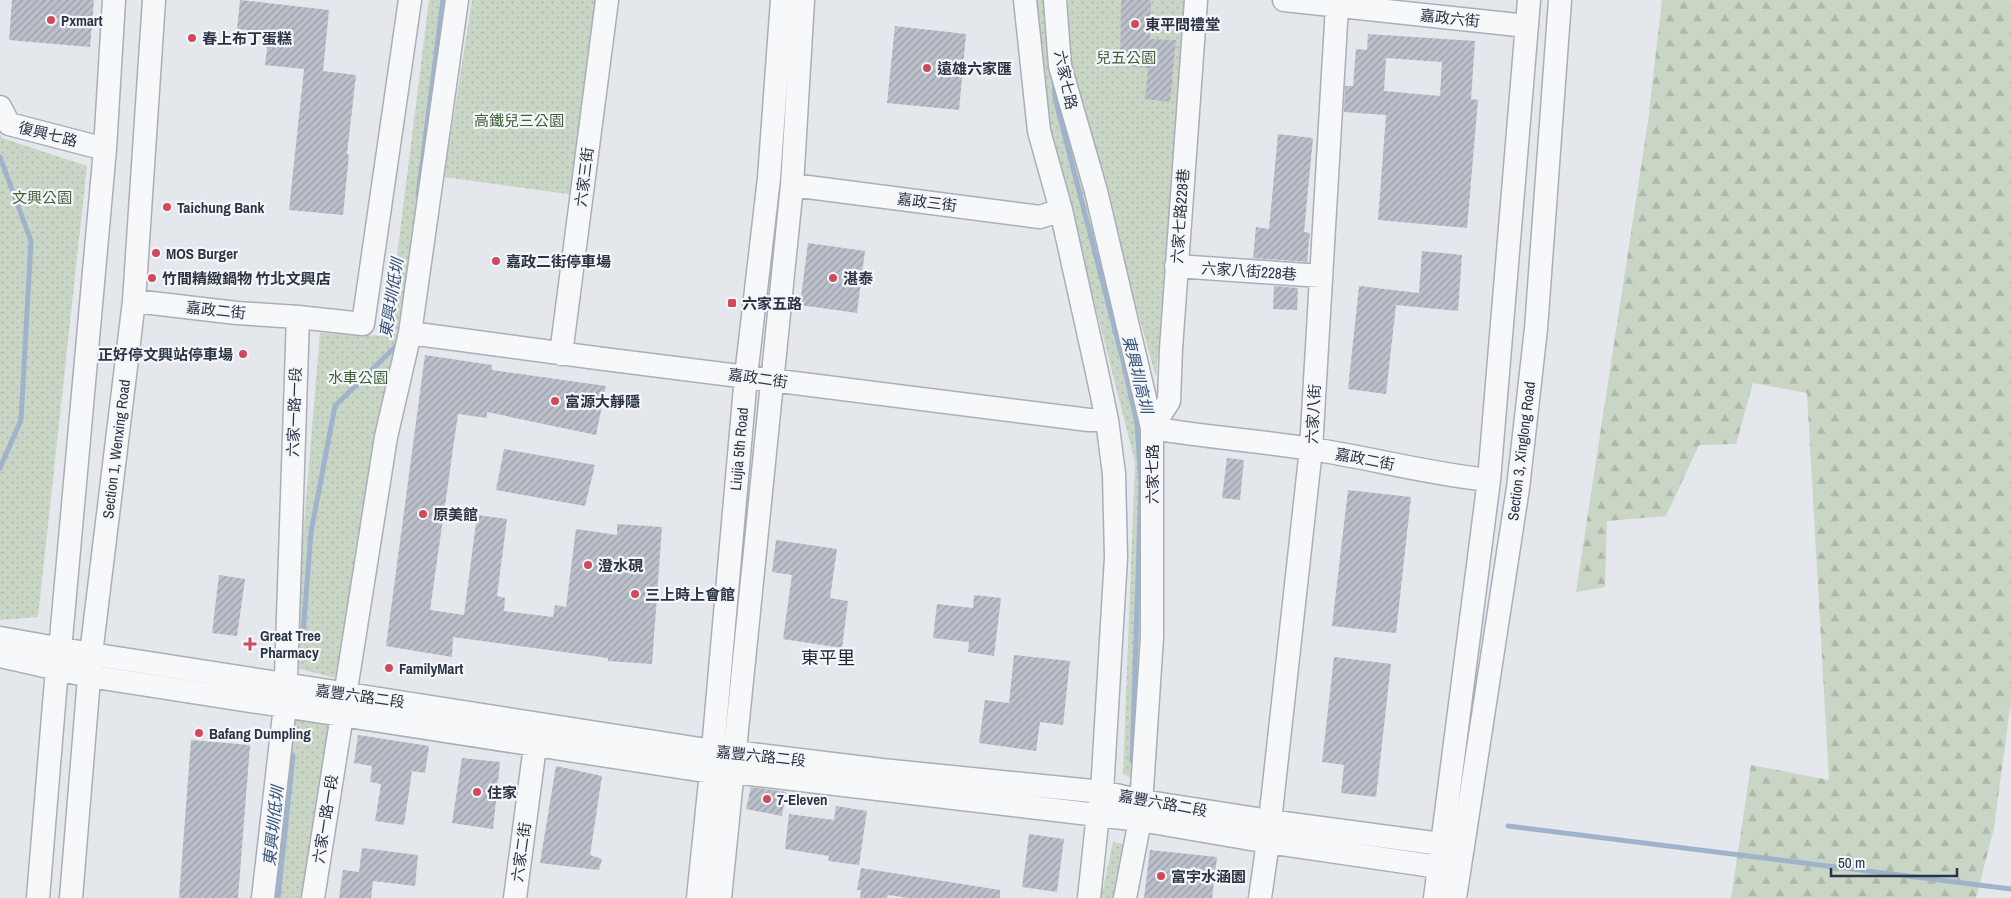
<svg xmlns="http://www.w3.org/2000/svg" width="2011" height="898" font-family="'Archivo Narrow','Noto Sans TC',sans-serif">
	<defs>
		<pattern id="forest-firs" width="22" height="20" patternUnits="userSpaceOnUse" patternTransform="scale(1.25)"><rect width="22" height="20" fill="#c9d6c5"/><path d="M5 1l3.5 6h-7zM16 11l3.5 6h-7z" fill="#adb8ab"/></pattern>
		<pattern id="park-dots" width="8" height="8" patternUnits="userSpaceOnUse" patternTransform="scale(1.25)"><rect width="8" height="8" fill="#c9d6c5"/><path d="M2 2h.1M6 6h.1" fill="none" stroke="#adb8ab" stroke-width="1.8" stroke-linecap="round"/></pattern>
		<pattern id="building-hatch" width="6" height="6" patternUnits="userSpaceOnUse" patternTransform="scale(1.25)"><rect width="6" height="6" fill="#bbc0ca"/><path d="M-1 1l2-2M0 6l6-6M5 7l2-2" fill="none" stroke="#989da6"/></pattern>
	</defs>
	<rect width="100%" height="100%" fill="#e4e7ec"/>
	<!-- forest -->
	<path fill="url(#forest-firs)" d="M1662,0h349v701l-17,127 -18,70h-245l20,-133 78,15 -22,-387 -54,-10 -17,61 -37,1 -33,71 -59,5 -2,66 -29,5 72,-471z"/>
	<!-- park -->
	<path fill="url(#park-dots)" d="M429,0h22l-43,337 -73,341 -43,-11 28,-334 67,3z
		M472,0h126l-23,195 -131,-18z
		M1033,0h17l92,415 4,33 -10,332 -13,-6 12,-312 -84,-331z
		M1068,0h119l-31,377 -86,-306z
		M0,134l2,4 85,28 -49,451 -38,3z
		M289,718l44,6 -28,174h-36z
		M1113,842l15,3 -10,53h-17z"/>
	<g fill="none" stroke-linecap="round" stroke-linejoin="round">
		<!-- stream -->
		<path stroke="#9fb4cc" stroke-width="5" d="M1054,80l1,18 67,259 15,66 4,61 -9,277
			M0,157l31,84 -10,179 -21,48
			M418,195l25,-195
			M303,634l8,-102 24,-126 64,-63
			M1508,826l503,63
			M278,898l15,-142"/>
	</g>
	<!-- building -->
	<path fill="url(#building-hatch)" fill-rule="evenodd" d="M12,0h82l-4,47 -81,-7z
		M240,0l89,10 -6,61 33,4 -9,79 2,1 -6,60 -54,-5 15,-141 -39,-4 4,-33 -32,-3z
		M1121,0h30l-1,39 26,1 -6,62 -25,-3 3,-31 -28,-3z
		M895,26l71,8 -7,76 -72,-7z
		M1368,34l107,7 -4,58 7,1 -11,128 -89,-8 8,-105 -42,-3 1,-26h8l3,-37 11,1zM1386,58l56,4 -2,34 -56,-5z
		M1278,134l35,4 -9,94 6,1 -3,29 -54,-4 3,-31 13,2z
		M808,243l57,8 -8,62 -57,-8z
		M1422,251l40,4 -4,56 -62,-6 -10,89 -38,-5 11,-103 60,7z
		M1274,286l24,2 -1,22 -24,-1z
		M425,355l67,10v5l114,16 -10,49 -109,-23v6l-29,-4 -28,196 34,5 13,-100 30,4 -10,77 8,2 -1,13 49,6 2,-12 11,2 10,-78 41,6v-11l45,3 -10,137 -44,-3v-3l-155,-21 -1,20 -66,-11z
		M504,449l91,16 -10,41 -89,-16z
		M1227,458l17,2 -4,40 -18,-2z
		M1348,490l63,7 -15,136 -64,-7z
		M776,540l61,9 -7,49 18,3 -6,47 -59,-9 9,-64 -20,-3z
		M219,575l26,4 -8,57 -25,-3z
		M974,595l27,3 -7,58 -26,-4 1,-10 -36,-4 4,-34 36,4z
		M1014,655l56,6 -7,64 -23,-3 -4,29 -57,-8 6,-43 24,3z
		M1334,657l57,7 -15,133 -35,-4 3,-28 -22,-3z
		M358,735l71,11 -4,27 -13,-2 -8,54 -29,-4 6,-37 -11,-2 2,-16 -18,-3z
		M191,740l59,5 -12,153h-59z
		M462,758l38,4 -7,67 -41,-6z
		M556,766l46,10 -12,79 12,4 -3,11 -59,-7z
		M751,787l35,5 -4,24 -36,-7z
		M836,806l31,5 -8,54 -31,-4 1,-5 -44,-7 4,-35 45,6z
		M1029,834l35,5 -7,53 -35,-5z
		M362,848l56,7 -3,31 -42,-5 -2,17h-32l4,-28 16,2z
		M1150,850l67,7 -5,41h-68z
		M861,868l139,22v8h-92l-20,-3 -1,3h-27l1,-8h-4z"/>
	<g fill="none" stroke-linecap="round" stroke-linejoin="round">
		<defs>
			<path id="minor" d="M1025,0l14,131 22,79 36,162 10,48 7,54 2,83 -14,235 -4,22 -9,84
				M1055,0l5,66 36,125 56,237v209l-12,183 -15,78
				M1196,0l-25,349 -2,52 -17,27c53,9 107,13 160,21 59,9 117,25 177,31
				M1284,0l243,26
				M0,107l9,17 96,25
				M792,185l248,32 21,-7
				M1176,266l145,10
				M134,301l103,12 61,4
				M410,333c226,31 452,59 679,87h18
				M561,354l46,-354
				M0,638l91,16 622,97 22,1 147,18 220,22 40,9 128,20 193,26
				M0,656l89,20 622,96h22l407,48 128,22 171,25 19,6
				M1270,821l41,-372 26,-443
				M38,898l19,-230 3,-18 45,-501 9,-149
				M71,898l20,-244 43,-353 20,-301
				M263,898l22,-192 13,-389 65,7 47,-324
				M313,898l73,-461 24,-104 47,-333
				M515,898l20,-152
				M698,898l13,-126 35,-396 23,-198 13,-178
				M720,898l72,-713 11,-185
				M1260,898l8,-56
				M1435,898l54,-418 40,-480
				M1455,898l63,-410 18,-159 24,-329"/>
		</defs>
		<!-- minor casing -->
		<use href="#minor" stroke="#a9aeb7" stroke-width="25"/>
		<!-- minor -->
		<use href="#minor" stroke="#f7f8fa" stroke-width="22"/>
	</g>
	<!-- markers -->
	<g fill="#d1495b" stroke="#f4f6f9" stroke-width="2">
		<circle cx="51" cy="20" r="5"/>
		<circle cx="1135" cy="24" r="5"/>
		<circle cx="192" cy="38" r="5"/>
		<circle cx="927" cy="68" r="5"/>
		<circle cx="167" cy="207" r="5"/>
		<circle cx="156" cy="253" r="5"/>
		<circle cx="496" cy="261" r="5"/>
		<circle cx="152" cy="278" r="5"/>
		<circle cx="833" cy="278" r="5"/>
		<rect x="727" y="298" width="10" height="10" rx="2.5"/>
		<circle cx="243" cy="354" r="5"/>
		<circle cx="555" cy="401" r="5"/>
		<circle cx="423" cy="514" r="5"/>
		<circle cx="588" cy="565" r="5"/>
		<circle cx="635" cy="594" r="5"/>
		<path d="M247.5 636.5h5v5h5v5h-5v5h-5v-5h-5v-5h5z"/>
		<circle cx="389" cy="668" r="5"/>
		<circle cx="199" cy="733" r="5"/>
		<circle cx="477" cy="792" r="5"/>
		<circle cx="767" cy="799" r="5"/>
		<circle cx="1161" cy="876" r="5"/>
	</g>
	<g text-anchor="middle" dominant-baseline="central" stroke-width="4.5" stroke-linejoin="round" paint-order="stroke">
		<!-- street labels -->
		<g font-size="15" fill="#2b3445" stroke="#f4f6f9">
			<text transform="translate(1450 18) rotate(6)">嘉政六街</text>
			<text transform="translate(1066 80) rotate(78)">六家七路</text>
			<text transform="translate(48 134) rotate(14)">復興七路</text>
			<text transform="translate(584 177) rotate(-83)">六家三街</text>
			<text transform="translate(927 202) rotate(7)">嘉政三街</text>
			<text transform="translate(1180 216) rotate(-86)">六家七路228巷</text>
			<text transform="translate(1249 271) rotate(4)">六家八街228巷</text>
			<text transform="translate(216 310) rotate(6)">嘉政二街</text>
			<text transform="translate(758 378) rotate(8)">嘉政二街</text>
			<text transform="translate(294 412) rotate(-88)">六家一路一段</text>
			<text transform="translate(1313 414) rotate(-87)">六家八街</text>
			<text transform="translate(116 449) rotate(-83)">Section 1, Wenxing Road</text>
			<text transform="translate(739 449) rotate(-85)">Liujia 5th Road</text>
			<text transform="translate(1521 451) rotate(-83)">Section 3, Xinglong Road</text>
			<text transform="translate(1365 459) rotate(11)">嘉政二街</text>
			<text transform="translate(1152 474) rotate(-90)">六家七路</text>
			<text transform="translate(360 696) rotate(8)">嘉豐六路二段</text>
			<text transform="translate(761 756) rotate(6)">嘉豐六路二段</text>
			<text transform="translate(1163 803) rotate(10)">嘉豐六路二段</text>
			<text transform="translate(325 819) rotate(-81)">六家一路一段</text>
			<text transform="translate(521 852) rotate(-82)">六家二街</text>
		</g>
		<!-- poi labels -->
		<g font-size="15" font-weight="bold" fill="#2b3445" stroke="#f4f6f9" text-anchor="start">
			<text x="61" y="20">Pxmart</text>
			<text x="1145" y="24">東平問禮堂</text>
			<text x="202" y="38">春上布丁蛋糕</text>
			<text x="937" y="68">遠雄六家匯</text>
			<text x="177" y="207">Taichung Bank</text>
			<text x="166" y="253">MOS Burger</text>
			<text x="506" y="261">嘉政二街停車場</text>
			<text x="162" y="278">竹間精緻鍋物 竹北文興店</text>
			<text x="843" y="278">湛泰</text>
			<text x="742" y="303">六家五路</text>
			<text x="233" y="354" text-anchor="end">正好停文興站停車場</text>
			<text x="565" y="401">富源大靜隱</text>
			<text x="433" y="514">原美館</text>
			<text x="598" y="565">澄水硯</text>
			<text x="645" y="594">三上時上會館</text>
			<text x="260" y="635">Great Tree<tspan x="260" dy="17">Pharmacy</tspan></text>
			<text x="399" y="668">FamilyMart</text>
			<text x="209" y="733">Bafang Dumpling</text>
			<text x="487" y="792">住家</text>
			<text x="777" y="799">7-Eleven</text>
			<text x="1171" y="876">富宇水涵園</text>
		</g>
		<!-- park labels -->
		<g font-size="15" fill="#3f6138" stroke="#f4f6f9">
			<text x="1126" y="57">兒五公園</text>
			<text x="519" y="120">高鐵兒三公園</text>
			<text x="42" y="197">文興公園</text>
			<text x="358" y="377">水車公園</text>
		</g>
		<!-- water labels -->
		<g font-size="16" font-style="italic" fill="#34527a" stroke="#f4f6f9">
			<text transform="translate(391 298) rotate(-81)">東興圳低圳</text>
			<text transform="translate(1138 374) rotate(76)">東興圳高圳</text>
			<text transform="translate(273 826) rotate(-84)">東興圳低圳</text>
		</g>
		<!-- quarter labels -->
		<g font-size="18" fill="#1d2536" stroke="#f4f6f9">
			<text x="828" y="657">東平里</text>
		</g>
	</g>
	<!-- scale -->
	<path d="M1831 868v8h126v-8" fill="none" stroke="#2b3445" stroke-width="2.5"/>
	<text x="1838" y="868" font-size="15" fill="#2b3445" stroke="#f4f6f9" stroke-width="4" paint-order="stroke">50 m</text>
</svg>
